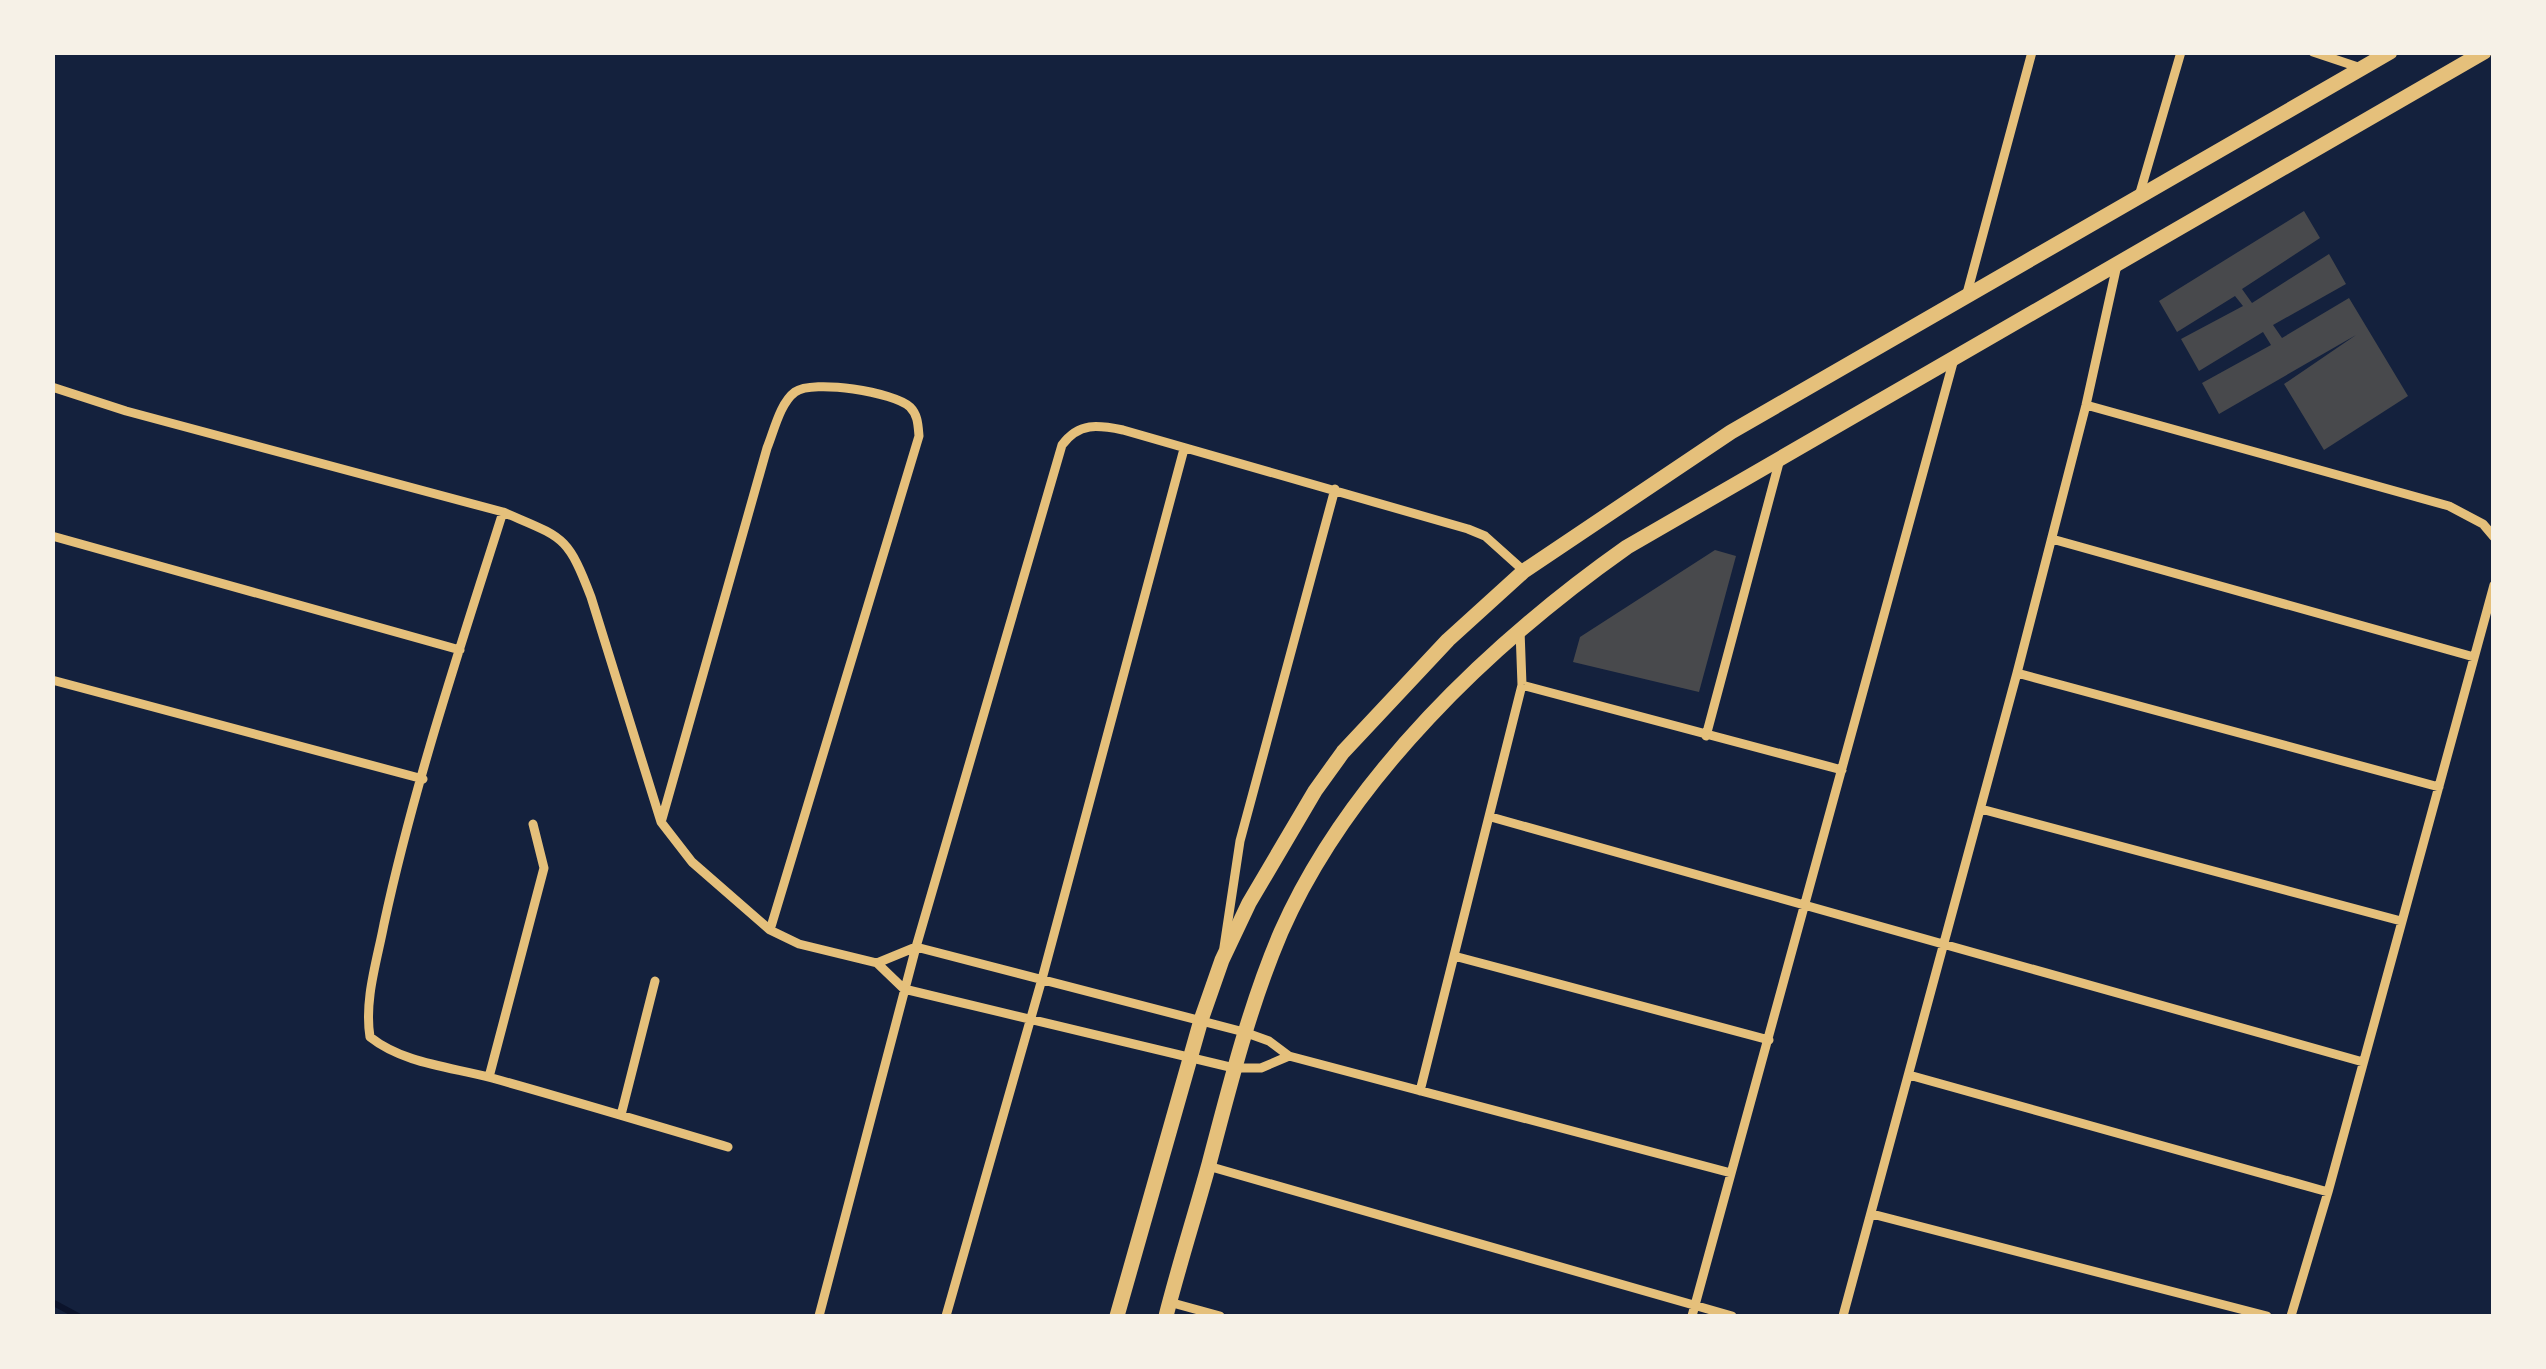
<svg xmlns="http://www.w3.org/2000/svg" width="2546" height="1369" font-family="Signika,sans-serif">
	<rect width="100%" height="100%" fill="#14213d"/>
	<g fill="none" stroke-linecap="round" stroke-linejoin="round">
		<!-- stream -->
		<path stroke="#0b132b" stroke-width="6" d="M52,1302l26,14"/>
	</g>
	<!-- building -->
	<path fill="#48494c" d="M2304,211l16,27 -78,51 10,14 77,-49 17,30 -73,41 9,13 67,-40 59,98 -84,54 -40,-66 72,-49 -137,79 -17,-31 69,-38 -8,-13 -64,39 -18,-32 62,-33 -8,-10 -58,36 -18,-31z
		M1715,550l21,6 -37,136 -126,-30 7,-25z"/>
	<g fill="none" stroke-linecap="round" stroke-linejoin="round">
		<!-- minor -->
		<path stroke="#e5c07b" stroke-width="9" d="M2313,52l48,16
			M2139,196l42,-144
			M1966,297l66,-245
			M52,387l74,24 377,101c60,26 64,22 88,85l70,225 31,40 78,68 29,14 78,19 27,26 330,79h27l28,-12
			M2086,405l363,101 34,18 11,13
			M503,512c-43,136 -89,273 -119,412 -7,37 -20,76 -14,113 34,27 82,30 122,41 79,22 158,46 236,69
			M52,536l408,114
			M2052,539l422,118
			M1520,630l2,55 320,85
			M2017,673l422,114
			M52,680l371,99
			M1706,736l74,-277
			M1981,809l420,112
			M1491,817l872,245
			M662,819l105,-371c7,-17 13,-45 28,-56 18,-13 99,0 115,15 8,8 8,18 9,29l-149,494
			M1224,947l16,-106 95,-352
			M1454,956l315,84
			M877,963l39,-16 328,85 25,9 20,15 442,117
			M1909,1075l419,117
			M489,1077l55,-209 -11,-44
			M1420,1091l102,-406
			M621,1115l34,-134
			M1208,1166l524,150
			M1872,1214l395,102
			M1169,1302l51,14
			M819,1316l97,-369 146,-502c17,-23 36,-20 61,-15l345,99 17,7 39,35
			M946,1316l96,-337 142,-530
			M1692,1316l262,-957
			M1843,1316l174,-643 69,-268 31,-140
			M2291,1316l37,-124 166,-607"/>
		<!-- primary -->
		<path stroke="#e5c07b" stroke-width="15" d="M1117,1316l84,-296 21,-60 27,-57 66,-112 28,-39 105,-112 76,-69 207,-139 659,-380
			M1166,1316c13,-51 29,-101 43,-152 21,-79 40,-157 72,-232 68,-154 210,-289 346,-385l857,-495"/>
	</g>
	<!-- border -->
	<rect width="2546" height="1369" fill="none" stroke="#f6f1e7" stroke-width="110"/>
</svg>
